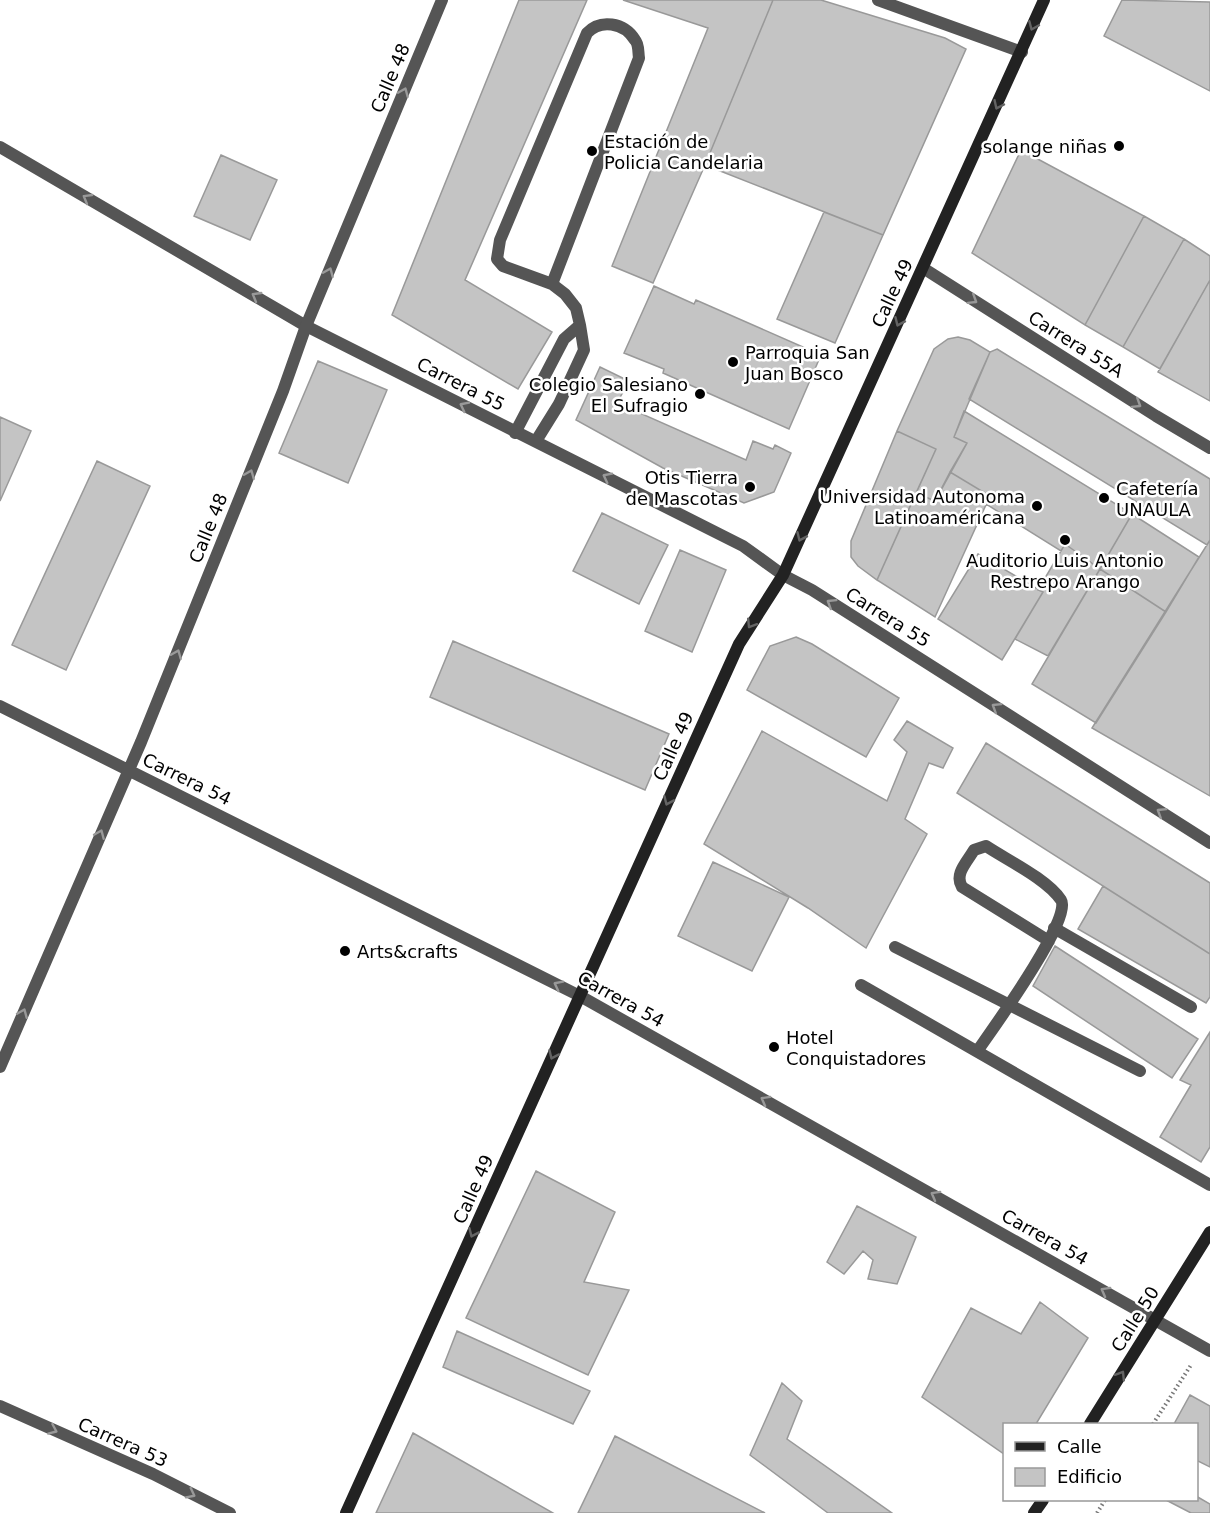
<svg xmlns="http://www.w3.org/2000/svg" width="1210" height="1513" font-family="'DejaVu Sans',sans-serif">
	<rect width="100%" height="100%" fill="#fff"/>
	<!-- building -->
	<path fill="#c4c4c4" stroke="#999" stroke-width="1.5" d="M519,0h68l-122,280 87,52 -34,57 -126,-74z
		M623,0h150l-68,165 -52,118 -41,-17 96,-238z
		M773,0h48l124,38 21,11 -83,186 -178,-70z
		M1122,0l88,2v89l-106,-55z
		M1021,150l123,66 -59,109 -113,-72z
		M221,155l56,25 -27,60 -56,-24z
		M824,212l59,23 -48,108 -58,-24z
		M1144,216l40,23 -61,108 -38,-22z
		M1184,239l26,17v24l-50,89 -37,-22z
		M1210,280v121l-52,-29z
		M654,286l40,18 2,-4 125,55 -32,74 -126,-56 1,-4 -40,-16z
		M958,337l12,3 20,12 -36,85 13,6 -32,58 -19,-8 20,-44 -39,-18 37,-82 14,-10z
		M997,349l213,130v61l-3,5 -238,-146 21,-47z
		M318,361l69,29 -39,93 -69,-30z
		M600,367l29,14 -12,22 129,57 7,-19 20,8 2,-4 16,8 -17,39 -30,11 -81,-35 -87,-48z
		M964,411l168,103 -32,55 -35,-25 -4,7 -75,-47 4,-8 -40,-24 17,-29 -13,-6z
		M0,417l31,14 -31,70z
		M897,431l39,18 -59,131 -19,-14 -7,-9v-16z
		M97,461l53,25 -84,184 -54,-25z
		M950,472l40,24 -55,121 -58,-37 39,-87 19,8z
		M602,513l66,32 -29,59 -66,-33z
		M1132,514l67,43 -33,55 -66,-43z
		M1210,540v256l-118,-68z
		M1065,544l35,25 -52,87 -33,-17 28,-47 -5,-2z
		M680,550l46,20 -34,82 -47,-21z
		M978,554l65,38 -41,68 -64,-41z
		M1100,569l66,43 -70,111 -64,-39z
		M796,637l16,7 87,54 -33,59 -119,-67 23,-44z
		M453,641l216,93 -24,56 -215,-93z
		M907,721l46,27 -10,20 -14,-5 -24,56 22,15 -61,114 -58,-40 -104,-64 58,-113 125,70 20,-49 -13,-12z
		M986,743l224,140v71l-253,-161z
		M713,862l76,35 -37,74 -74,-35z
		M1103,886l107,68v43l-4,6 -128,-74z
		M1055,946l143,93 -26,39 -139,-92z
		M1210,1032v115l-9,15 -41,-25 31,-52 -11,-5z
		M536,1171l79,41 -31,70 45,8 -41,85 -122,-57z
		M857,1206l59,31 -19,47 -29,-5 5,-19 -10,-9 -19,23 -17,-12z
		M1040,1302l48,36 -52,86h-32v30l-82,-57 49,-89 50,26z
		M457,1331l133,60 -17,33 -130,-57z
		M782,1383l20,18 -15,38 105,74h-64l-78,-58z
		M1190,1395l20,11v61l-14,-7v-36h-22z
		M413,1433l140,80h-177z
		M615,1436l150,77h-187z
		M1196,1496l14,8v9h-19l-25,-13h30z"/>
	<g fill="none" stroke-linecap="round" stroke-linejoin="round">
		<!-- path -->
		<path stroke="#777" stroke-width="4" stroke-dasharray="1.5 3" stroke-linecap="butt" d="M1153,1424l38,-59
			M1097,1513l8,-13"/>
		<!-- service -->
		<path stroke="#555" stroke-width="12" d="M515,433l49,-94 16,-14
			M536,441l23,-37 25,-54 -4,-25 -4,-17 -11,-14 -13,-10 -49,-18 -6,-7 3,-19 87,-207c13,-14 37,-11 48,7 4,4 3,12 4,18l-87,226
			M1054,928l137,79
			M895,947l245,124
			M861,985l349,200
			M978,1050c14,-20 95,-132 83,-150 -14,-21 -54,-40 -75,-54l-12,4c-7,12 -20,24 -12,37l87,54"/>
		<!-- minor -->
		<path stroke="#555" stroke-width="12" d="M878,0l144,52
			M0,147l306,179 437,220 40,29 29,15 398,253
			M923,268l233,148 54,32"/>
		<!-- tertiary -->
		<path stroke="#555" stroke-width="12" d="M0,706l580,290 630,355
			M0,1067l141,-325 142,-351 23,-65 136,-326
			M0,1406l153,68 77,39"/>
		<!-- secondary -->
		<path stroke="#222" stroke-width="12" d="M1090,1424l120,-192
			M346,1513l393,-869 44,-69 261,-575
			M1034,1513l9,-13"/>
	</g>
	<!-- one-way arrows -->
	<defs><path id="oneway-chevron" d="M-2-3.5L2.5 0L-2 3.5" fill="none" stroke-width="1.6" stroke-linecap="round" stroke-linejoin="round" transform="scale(1.5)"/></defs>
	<g stroke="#646464">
		<use href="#oneway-chevron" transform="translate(1033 26) rotate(113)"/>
		<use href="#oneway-chevron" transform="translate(998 105) rotate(115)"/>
		<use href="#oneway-chevron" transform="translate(899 322) rotate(114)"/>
		<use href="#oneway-chevron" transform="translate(801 537) rotate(114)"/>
		<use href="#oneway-chevron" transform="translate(751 624) rotate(122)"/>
		<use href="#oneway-chevron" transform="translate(668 801) rotate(114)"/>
		<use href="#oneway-chevron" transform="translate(553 1055) rotate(114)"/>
		<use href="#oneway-chevron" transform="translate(473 1233) rotate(114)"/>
		<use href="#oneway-chevron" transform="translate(1121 1375) rotate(-58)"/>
	</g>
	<g stroke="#999">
		<use href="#oneway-chevron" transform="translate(404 92) rotate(-67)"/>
		<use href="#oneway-chevron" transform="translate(87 198) rotate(-150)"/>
		<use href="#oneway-chevron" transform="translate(329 272) rotate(-67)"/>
		<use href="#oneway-chevron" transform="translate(256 296) rotate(-150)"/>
		<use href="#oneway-chevron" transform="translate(973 300) rotate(32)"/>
		<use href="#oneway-chevron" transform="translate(1137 404) rotate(32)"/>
		<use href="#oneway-chevron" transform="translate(464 406) rotate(-153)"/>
		<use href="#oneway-chevron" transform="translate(250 474) rotate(-68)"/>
		<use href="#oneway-chevron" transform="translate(607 477) rotate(-153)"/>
		<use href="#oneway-chevron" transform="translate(831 603) rotate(-148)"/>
		<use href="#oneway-chevron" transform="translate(177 654) rotate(-68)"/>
		<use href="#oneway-chevron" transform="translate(996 707) rotate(-148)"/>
		<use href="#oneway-chevron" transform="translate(1161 812) rotate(-148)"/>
		<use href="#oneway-chevron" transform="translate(100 834) rotate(-67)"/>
		<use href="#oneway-chevron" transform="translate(558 985) rotate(-153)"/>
		<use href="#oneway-chevron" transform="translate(23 1013) rotate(-67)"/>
		<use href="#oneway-chevron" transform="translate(765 1100) rotate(-151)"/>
		<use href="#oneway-chevron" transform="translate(935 1195) rotate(-151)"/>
		<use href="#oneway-chevron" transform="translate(1105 1291) rotate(-151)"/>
		<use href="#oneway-chevron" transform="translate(53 1430) rotate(24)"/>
		<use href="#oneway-chevron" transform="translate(191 1494) rotate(27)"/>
	</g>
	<!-- markers -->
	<g fill="#000" stroke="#fff" stroke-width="2">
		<circle cx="1119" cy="146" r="6"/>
		<circle cx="592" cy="151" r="6"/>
		<circle cx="733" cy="362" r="6"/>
		<circle cx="700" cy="394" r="6"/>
		<circle cx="750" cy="487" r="6"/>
		<circle cx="1104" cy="498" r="6"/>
		<circle cx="1037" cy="506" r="6"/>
		<circle cx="1065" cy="540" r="6"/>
		<circle cx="345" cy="951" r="6"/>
		<circle cx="774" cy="1047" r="6"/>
	</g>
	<g text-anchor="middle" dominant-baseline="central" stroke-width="5" stroke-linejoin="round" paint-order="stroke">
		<!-- street labels -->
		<g font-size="18" fill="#000" stroke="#fff">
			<text transform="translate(390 78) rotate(-67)">Calle 48</text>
			<text transform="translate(892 293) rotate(-65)">Calle 49</text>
			<text transform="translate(1076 344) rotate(32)">Carrera 55A</text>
			<text transform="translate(461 384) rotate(27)">Carrera 55</text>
			<text transform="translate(208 528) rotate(-68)">Calle 48</text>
			<text transform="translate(888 617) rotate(32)">Carrera 55</text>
			<text transform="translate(673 746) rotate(-66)">Calle 49</text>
			<text transform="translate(187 779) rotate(26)">Carrera 54</text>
			<text transform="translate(621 999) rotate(29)">Carrera 54</text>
			<text transform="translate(473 1189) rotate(-66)">Calle 49</text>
			<text transform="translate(1045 1237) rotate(29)">Carrera 54</text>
			<text transform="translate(1135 1319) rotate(-58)">Calle 50</text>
			<text transform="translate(123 1442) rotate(24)">Carrera 53</text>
		</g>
		<!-- poi labels -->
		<g font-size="18" fill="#000" stroke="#fff" text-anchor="start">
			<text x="604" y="141">Estación de<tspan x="604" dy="21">Policia Candelaria</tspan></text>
			<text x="1107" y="146" text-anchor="end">solange niñas</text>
			<text x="745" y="352">Parroquia San<tspan x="745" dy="21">Juan Bosco</tspan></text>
			<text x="688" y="384" text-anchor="end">Colegio Salesiano<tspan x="688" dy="21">El Sufragio</tspan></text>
			<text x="738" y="477" text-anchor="end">Otis Tierra<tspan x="738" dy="21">de Mascotas</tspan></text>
			<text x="1116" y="488">Cafetería<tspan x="1116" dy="21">UNAULA</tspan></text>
			<text x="1025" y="496" text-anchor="end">Universidad Autonoma<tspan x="1025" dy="21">Latinoaméricana</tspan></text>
			<text x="1065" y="560" text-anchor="middle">Auditorio Luis Antonio<tspan x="1065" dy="21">Restrepo Arango</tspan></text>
			<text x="357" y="951">Arts&amp;crafts</text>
			<text x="786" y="1037">Hotel<tspan x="786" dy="21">Conquistadores</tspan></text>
		</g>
	</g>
	<!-- legend -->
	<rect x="1003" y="1423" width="195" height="78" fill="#ffffff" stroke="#999999" stroke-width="1.5"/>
	<rect x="1015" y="1442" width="30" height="9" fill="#222222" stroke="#999999" stroke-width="1.5"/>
	<text x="1057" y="1453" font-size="18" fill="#000000">Calle</text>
	<rect x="1015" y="1468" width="30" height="18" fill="#c4c4c4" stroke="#999999" stroke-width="1.5"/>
	<text x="1057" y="1483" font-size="18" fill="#000000">Edificio</text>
</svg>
